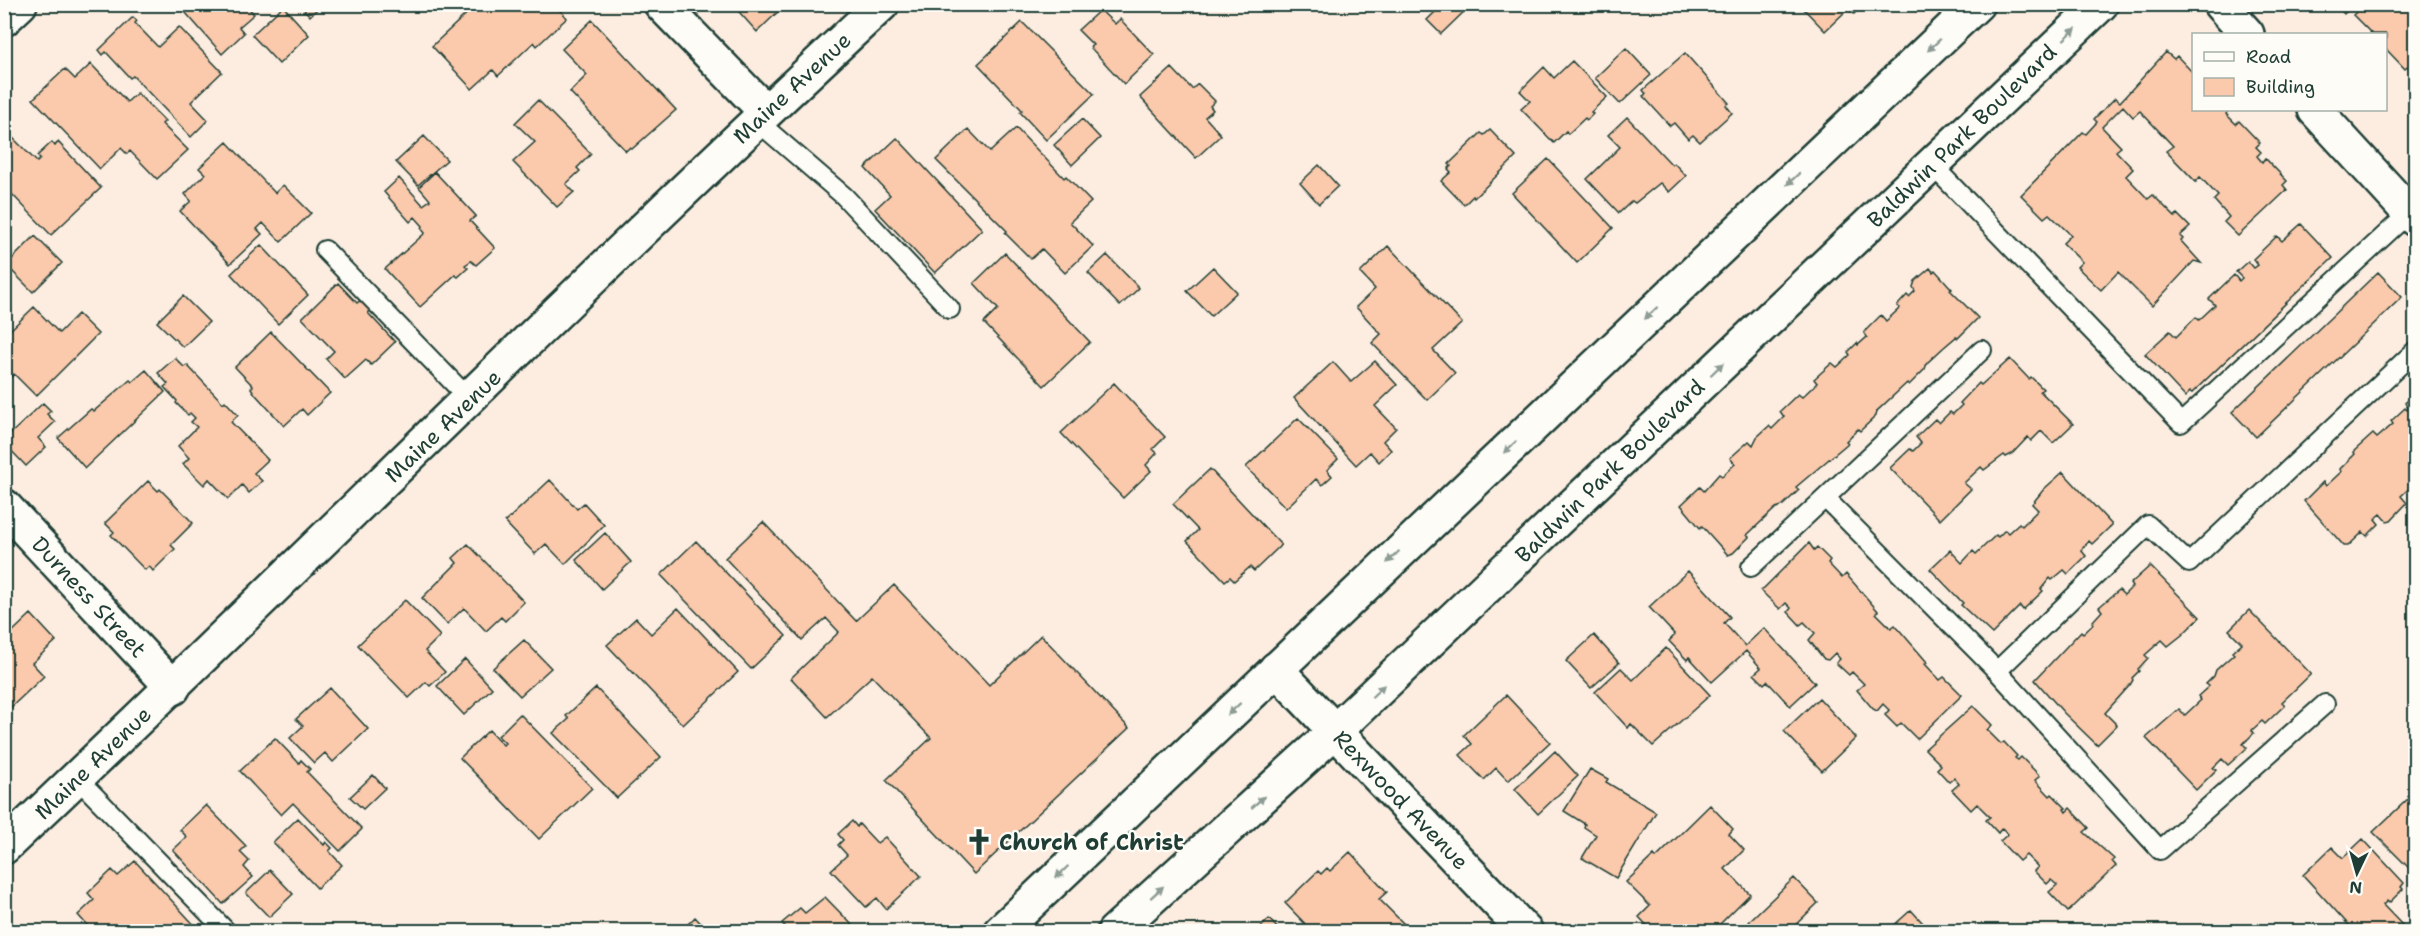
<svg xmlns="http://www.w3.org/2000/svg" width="2420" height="936" font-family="'Shantell Sans',sans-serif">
	<rect width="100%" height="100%" fill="#fcede0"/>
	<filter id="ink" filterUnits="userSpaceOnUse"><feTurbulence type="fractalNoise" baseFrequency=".0167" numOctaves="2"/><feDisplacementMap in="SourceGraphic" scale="12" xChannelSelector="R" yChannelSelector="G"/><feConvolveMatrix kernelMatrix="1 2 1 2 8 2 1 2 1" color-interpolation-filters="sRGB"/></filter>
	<g filter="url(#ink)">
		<!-- building -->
		<path fill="#fbc9ab" stroke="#1f3d34" stroke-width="1.5" d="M178,4h67l9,10 -15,13 5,6 -22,21z
			M299,4h23l-12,12z
			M442,4h17l-9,9z
			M477,4h35l5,6 5,-6h32l13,14 -30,28 -3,-4 -36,34 -5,-6 -21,19 -40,-43z
			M732,4h54l-29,28z
			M1443,4h29l-31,30 -14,-14z
			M1795,4h68l-9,10 -6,-5 -23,22 -25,-26 -2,2z
			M2335,4h19l-10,10z
			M2365,4h51v55l-11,10 -19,-20v-15h-14l-19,-19z
			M283,6l26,29 -30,29 -27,-29z
			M1100,10l15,14 5,-5 34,36 -30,29 -34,-37 3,-2 -15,-15z
			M133,17l4,4 -2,2 23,24 21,-20 43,45 -31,30 17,18 -17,17 -58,-61 -3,2 -24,-26 -3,3 -4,-5z
			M592,20l84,90 -44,39 -2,-2 -4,4 -56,-59 17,-17 -25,-26z
			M1022,22l72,72 -48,46 -26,-28 2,-2 -44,-46z
			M1626,48l25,27 -31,29 -25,-26z
			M2166,52l8,7 3,-3 17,18v36h34l-2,4 10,10 3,-3 21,22 -4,4 5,5 -4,4 5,6 3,-4 22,23 -4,4 4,5 -49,46 -14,-14 5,-5 -15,-17 4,-4 -18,-19 -4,5 -30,-31 7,-5 -33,-35 -7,6 -10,-11 -21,21 19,20 -5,4 17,18 -7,7 22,23 5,-4 22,22 2,-3 13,13 -10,9 3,3 -2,2 20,22 -7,-2 -42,45 -34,-34 -17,18 -24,-23 5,-5 -19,-19 8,-8 -22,-21 -5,4 -23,-23 62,-63 3,2 11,-12 -3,-3 21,-21 5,4z
			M1685,53l44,50 -3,2 6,8 -32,29 -7,-7 -5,4 -14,-16 -4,3 -27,-30 3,-2 -3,-4z
			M1572,61l35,36 -16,15 2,2 -6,6 -2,-2 -17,16 -2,-3 -12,12 -33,-34 9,-8 -10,-10 24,-24 10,11z
			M91,64l36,38 10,-9 28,28 -3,3 26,26 -31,29 -27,-28 -3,3 -6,-6 -21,21 -67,-70 32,-30 10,10z
			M1172,68l20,21 6,-5 17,17 -5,5 3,4 -8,7 16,18 -25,23 -56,-61z
			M538,100l53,54 -14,14 3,3 -14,13 8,8 -17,15 -44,-45 22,-20 -20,-19z
			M1627,117l45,48 2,-2 12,13 -17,16 -9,-9 -25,20 -3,-2 -13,12 -32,-34 33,-32 -12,-12z
			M1082,119l18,19 -28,27 -18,-20z
			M1016,128l48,50 2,-2 25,26 -21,20 23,24 -28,27 -23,-24 -11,10 -26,-26 2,-2 -71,-71 32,-31 22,23z
			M1490,130l26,27 -42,41 -1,-2 -9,9 -23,-24 10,-9 -3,-3 3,-3 -2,-2 32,-31 3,2z
			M9,134l28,28 3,-3 -3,-3 15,-14 3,4 3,-4 43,46 -50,47 -43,-45 -2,2 -2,-1v-52z
			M424,136l23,24 -29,25 -22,-23z
			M897,138l85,91 -47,44 -60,-64 15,-14 -25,-27z
			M227,142l48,51 8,-8 28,28 -30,29 -18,-19 -6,6 5,5 -32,30 -50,-53 11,-10 -6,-7 20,-20 -6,-6z
			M1548,159l65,69 -36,35 -65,-70z
			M1319,165l19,21 -19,18 -19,-21z
			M435,172l41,44 -6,5 25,27 -19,17 -5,-4 -6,4 3,3 -10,9 -3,-2 -35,32 -35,-38 40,-36 -4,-5 2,-2 -8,-9 -5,5 -26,-30 15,-14 24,27 7,-5 -11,-13z
			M2301,224l32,34 -141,135 -2,-1 -5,5 -40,-43 25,-23 6,6 20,-20 3,3 16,-15 -6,-6 25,-24 5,6 3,-3 -6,-6 12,-11 6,7 4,-3 -5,-6 24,-23 5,5z
			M35,236l27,27 -29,29 -27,-27z
			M261,245l47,50 -30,29 -47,-50z
			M1388,246l74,77 -29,27 22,23 -28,27 -55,-57 9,-9 -25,-27 19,-18 -15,-16z
			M1005,253l85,89 -46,44 -60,-63 14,-14 -24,-26z
			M1107,255l32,33 -19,18 -32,-33z
			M1213,267l24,25 -26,24 -24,-25z
			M1930,268l3,4 2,-2 17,19 -2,1 28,28 -20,20 -2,-1 -13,11 -16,15 -2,6 -16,16 -2,-2 -30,28 -1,5 -16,15 -2,-2 -12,12 2,2 -52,44 3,3 -17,16 -6,2 -29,27 2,2 -16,16 -5,2 -26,-29 -2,2 -19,-23 19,-18 4,4 15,-17 3,2 13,-12 -5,-6 19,-17 4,4 4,-8 12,-11 3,3 12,-12 -4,-6 18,-17 4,3 15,-14 -3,-4 18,-16 5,4 13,-12 -2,-3 9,-9 1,2 9,-8 -3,-5 17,-17 5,6 14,-13 -3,-2 10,-11 2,2 6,-6 -2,-4 2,-6z
			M2378,272l24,25 -146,140 -24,-25z
			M338,283l19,20 4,-3 10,10 -3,3 27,29 -24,23 -5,-5 -21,19 -19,-20 8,-8 -32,-33z
			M183,296l26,26 -26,25 -26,-25z
			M34,307l25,26 19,-19 20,20 -62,62 -22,-22 -10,10v-48z
			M271,332l59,61 -23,22 -5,-6 -18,17 -29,-32 -4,-6 2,-2 -18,-19z
			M175,358l9,9 3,-2 36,38 2,-2 13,14 -7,7 37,38 -14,13 8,8 -13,12 -7,-8 -14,14 -19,-20 -5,6 -21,-21 6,-6 -11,-12 19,-19 -6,-5 4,-4 -5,-5 -2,2 -12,-12 1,-2 -13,-14 4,-3 -10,-11z
			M2010,359l19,20 2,-2 12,12 -3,2 33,33 -20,19 -12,-12 -10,10 -3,-4 -16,17 -6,3 -2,-2 -20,15 -3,-3 -17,16 7,6 -31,31 -50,-52 20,-19 3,2 8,-8 -5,-6 19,-18 4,4 11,-11 3,2 9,-9 -2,-2 19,-20 2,2z
			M1375,361l22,24 -22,21 21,22 -13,13 8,9 -12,12 -9,-10 -14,13 -62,-67 39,-36 18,20z
			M146,370l19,22 -80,76 -27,-30 33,-29 3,2 36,-31 2,2z
			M1114,383l51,54 -12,12 4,4 -11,12 5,6 -28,27 -62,-65z
			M2416,393v92l-2,-1 -13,12 6,7 -16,17 -4,1 -6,-7 -6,5 4,5 -12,12 -4,-4 -15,14h-4l-40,-45 19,-19 3,4 15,-14 -1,-3 15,-15 -2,-2 20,-18 4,4 16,-14 -2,-3 14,-13 2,2 1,-2 -3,-5z
			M43,403l8,8 -4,3 8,8 -17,16 8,9 -20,19 -22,-23v-3z
			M1298,418l40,41 -11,11 5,6 -10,9 -6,-6 -30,29 -40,-41z
			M1210,469l71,76 -27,26 -4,-4 -16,14 -4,-4 -5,4 -38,-40 11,-11 -25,-26z
			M2063,472l49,53 -20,19 -3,-3 -8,9 5,6 -18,18 -4,-4 -12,10 -2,-2 -9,11 2,2 -20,19 -3,-4 -28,28 -31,-29 2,-2 -33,-34 20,-19 12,13 11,-12 3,3 20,-19 2,2 7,-7 3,3 11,-10 3,3 16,-16 -6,-6 12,-15z
			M550,480l27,29 7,-6 20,22 -39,39 -19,-20 -11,10 -30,-32z
			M148,481l10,10 2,-2 33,34 -22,22 4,4 -22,22 -4,-5 -4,4 -34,-35 3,-3 -9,-9z
			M763,522l93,99 38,-36 95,100 52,-50 88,93 -155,146 -88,-94 45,-42 -59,-62 -45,41 -36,-39 48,-46 -13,-14 -24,22 -77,-82z
			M605,533l26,29 -29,27 -26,-29z
			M696,541l90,95 -35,33 -90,-94z
			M1809,543l5,7 3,-3 13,13 -2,3 14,15 4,-4 32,37 -2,2 15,15 4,-3 32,37 -2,2 15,16 4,-3 18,18 -45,44 -16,-16 -4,4 -12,-12 4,-5 -6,-6 -6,7 -4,-2 -16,-19 7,-6 -12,-12 -3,3 -13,-12 4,-4 -5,-6 -7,7 -4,-1 -15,-19 6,-7 -11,-11 -4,3 -12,-13 3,-4 -5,-5 -6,6 -19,-18z
			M468,544l56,58 -19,19 -4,-4 -15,14 -22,-23 -17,16 -25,-26 35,-35 -4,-5z
			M2150,566l50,51 -18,18 -14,11 -6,-6 -17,15 3,3 -10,11 1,2 -7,7 1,2 -3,5 -25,28 12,12 -20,20 -33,-32 -29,-33 46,-49 2,2 10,-9 -1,-2 10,-11 -3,-4 20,-17 5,5 8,-8 -2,-3z
			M1688,571l42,46 -6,6 21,23 19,-18 51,55 -25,23 -23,-25 -3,3 -10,-10 7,-6 -15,-17 -34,31 -23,-25 -2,3 -18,-19 6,-6 -26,-28z
			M405,600l35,36 -15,15 20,21 -15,14 -4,-4 -17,16 -51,-53z
			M678,608l60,64 -55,53 -76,-80 29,-27 15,16z
			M2249,610l62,64 -29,28 3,3 -20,19 -3,-3 -10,9 2,3 -11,11 4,4 -19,17 -6,-6 -9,9 3,2 -20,20 -50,-52 33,-29 6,6 16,-15 -3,-4 11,-10 -3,-2 8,-8 2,-6 18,-16 -2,-2 10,-9 -13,-13z
			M31,614l25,27 -24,22 12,13 -37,35 -3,-2v-78l5,4z
			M1594,635l25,28 -28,25 -25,-27z
			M524,640l27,28 -31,28 -27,-28z
			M1666,648l44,47 -57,51 -22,-22 -3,4 -33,-36 26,-24 12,12z
			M465,659l27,29 -28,27 -27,-29z
			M330,688l38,41 -35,33 -8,-9 -11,10 -24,-25 13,-12 -7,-7z
			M596,688l65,69 -44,41 -64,-65 16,-14 -3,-3z
			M1506,695l44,47 -42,39 -12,-13 -12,12 -24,-25 12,-11 -8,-9z
			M1819,698l37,40 -34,33 -38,-40z
			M1973,706l19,19 -5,5 14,14 3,-2 13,14 -2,2 3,2 3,-3 19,19 -5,4 15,16 2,-2 14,14 -2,1 2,3 4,-4 19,20 -5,4 30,27 -2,2 4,5 -48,46 -19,-20 8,-7 -6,-5 -4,4 -13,-13 4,-4 -12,-12 -7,6 -19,-20 8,-7 -6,-6 -4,5 -12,-13 4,-3 -13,-13 -6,6 -19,-20 7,-6 -5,-6 -5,4 -12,-13 4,-4 -16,-16z
			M520,714l72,74 -53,51 -79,-81 29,-28 14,15 2,-2 -7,-7z
			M275,738l24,25 2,-3 9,9 -3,3 55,57 -22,22 -47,-48 -12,12 -41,-44z
			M1555,751l23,25 -40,38 -23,-25z
			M1590,769l18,10 -2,3 50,30 -40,66 -34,-20 14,-23 -12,-8 1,-3 -21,-13z
			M373,775l12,13 -22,21 -13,-12z
			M2410,797l6,3v75l-43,-43z
			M206,805l40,41 -6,6 9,9 -5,6 9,10 -30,27 -50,-54 14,-13 -7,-7z
			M1710,805l23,24 -4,5 15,16 -19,19 25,25 -38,38h-59l-14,-15 11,-11 -24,-24 28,-27 2,3z
			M298,818l26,27 2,-3 6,6 -3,3 13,14 -25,23 -44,-46z
			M852,821l5,6 2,-3 18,19 8,-6 36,39 -35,33 -9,-11 -11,9 -35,-37 16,-15 -9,-10 5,-5 -5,-6z
			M2363,839l41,44 -3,4 2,2 -14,14 -2,-2 -4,4 23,24 -2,3h-49l-52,-57 29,-28 11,11z
			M1350,852l37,40 -8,7 33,33h-99l-28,-29 33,-32 3,3 6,-6 3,3z
			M135,861l64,69 -2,2h-104l-15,-17 16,-15 -6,-7 24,-23 6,6z
			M270,870l23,24 -24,23 -23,-24z
			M1794,878l24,25 -30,29h-29l-10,-11z
			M825,897l34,35h-69l-8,-9 18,-15 5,5z
			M1911,910l20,22h-48l7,-7 2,2z
			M695,917l14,15h-29z
			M1269,919l12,13h-25z"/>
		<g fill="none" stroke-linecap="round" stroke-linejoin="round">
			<defs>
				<path id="lane" d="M757,121l87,75 106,113
					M1932,165l249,258 228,-210
					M325,250l145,150
					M1825,498l157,-148
					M1751,567l74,-69 172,173 151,-146 41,38 227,-213
					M1997,671l163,179 165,-146
					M77,778l150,154"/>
				<path id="street" d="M661,4l105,108
					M4,19l16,-15
					M4,506l169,182
					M1276,669l250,263"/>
				<path id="secondary" d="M2220,4l27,30
					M2315,110l101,110
					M4,847c295,-279 580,-567 878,-843
					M1000,932l977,-928
					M1114,932l221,-201 766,-727"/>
			</defs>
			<!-- lane casing -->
			<use href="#lane" stroke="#1f3d34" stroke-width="22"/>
			<!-- street casing -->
			<use href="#street" stroke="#1f3d34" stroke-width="38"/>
			<!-- secondary casing -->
			<use href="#secondary" stroke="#1f3d34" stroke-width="38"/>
			<!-- lane -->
			<use href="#lane" stroke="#fdfcf7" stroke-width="18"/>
			<!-- street -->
			<use href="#street" stroke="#fdfcf7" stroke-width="33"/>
			<!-- secondary -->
			<use href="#secondary" stroke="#fdfcf7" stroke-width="33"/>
		</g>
		<!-- one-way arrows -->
		<defs><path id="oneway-solid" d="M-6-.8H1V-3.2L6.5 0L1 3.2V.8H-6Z" transform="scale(1.5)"/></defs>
		<g fill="#8e9c96">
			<use href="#oneway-solid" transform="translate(2070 34) rotate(-43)"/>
			<use href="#oneway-solid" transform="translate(1934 45) rotate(137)"/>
			<use href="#oneway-solid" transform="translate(1793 179) rotate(137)"/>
			<use href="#oneway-solid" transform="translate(1651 313) rotate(137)"/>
			<use href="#oneway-solid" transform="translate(1717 369) rotate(-44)"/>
			<use href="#oneway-solid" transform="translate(1510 447) rotate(137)"/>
			<use href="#oneway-solid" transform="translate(1393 557) rotate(136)"/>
			<use href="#oneway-solid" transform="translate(1378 691) rotate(-44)"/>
			<use href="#oneway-solid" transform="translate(1234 709) rotate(137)"/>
			<use href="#oneway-solid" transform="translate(1258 802) rotate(-42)"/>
			<use href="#oneway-solid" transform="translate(1062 872) rotate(136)"/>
			<use href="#oneway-solid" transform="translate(1157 892) rotate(-42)"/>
		</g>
	</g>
	<!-- icons -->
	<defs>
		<symbol id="church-bare" viewBox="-9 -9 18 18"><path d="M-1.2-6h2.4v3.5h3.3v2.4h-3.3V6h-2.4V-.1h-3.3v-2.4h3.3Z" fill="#1f3d34" stroke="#fdfcf7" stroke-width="2.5" paint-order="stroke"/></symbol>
	</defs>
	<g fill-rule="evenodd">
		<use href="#church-bare" x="960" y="823" width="38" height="38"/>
	</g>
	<g text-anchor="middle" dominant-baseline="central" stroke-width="4.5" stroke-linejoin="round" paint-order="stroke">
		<!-- street labels -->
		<g font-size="22" fill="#1f3d34" stroke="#fdfcf7">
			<text transform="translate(792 88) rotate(-43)">Maine Avenue</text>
			<text transform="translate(1962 136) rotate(-44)">Baldwin Park Boulevard</text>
			<text transform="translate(443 426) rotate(-44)">Maine Avenue</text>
			<text transform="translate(1610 471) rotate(-44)">Baldwin Park Boulevard</text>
			<text transform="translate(89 597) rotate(47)">Durness Street</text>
			<text transform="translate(93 763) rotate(-44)">Maine Avenue</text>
			<text transform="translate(1401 800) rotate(46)">Rexwood Avenue</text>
		</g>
		<!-- poi labels -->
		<g font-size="22" font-weight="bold" fill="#1f3d34" stroke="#fdfcf7" text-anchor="start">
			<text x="999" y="842">Church of Christ</text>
		</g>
	</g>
	<!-- margin -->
	<rect width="2420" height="936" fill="none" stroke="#fdfcf7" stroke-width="24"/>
	<rect x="12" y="12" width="2396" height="912" fill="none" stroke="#1f3d34" stroke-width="2" filter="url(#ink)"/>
	<!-- legend -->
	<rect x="2192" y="33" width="195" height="78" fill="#fdfcf7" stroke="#a4b0a9" stroke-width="1.5"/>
	<rect x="2204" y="52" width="30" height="9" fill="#fdfcf7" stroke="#a4b0a9" stroke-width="1.5"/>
	<text x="2246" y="63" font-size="18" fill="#1f3d34">Road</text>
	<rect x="2204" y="78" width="30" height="18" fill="#fbc9ab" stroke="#a4b0a9" stroke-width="1.5"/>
	<text x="2246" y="93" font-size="18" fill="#1f3d34">Building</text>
	<!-- north arrow -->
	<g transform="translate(2357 873) rotate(185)" stroke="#fdfcf7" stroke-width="4.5" paint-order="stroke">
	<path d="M0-4.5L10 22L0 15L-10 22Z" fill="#1f3d34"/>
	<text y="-9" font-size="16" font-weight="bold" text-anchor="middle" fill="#1f3d34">N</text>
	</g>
</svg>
